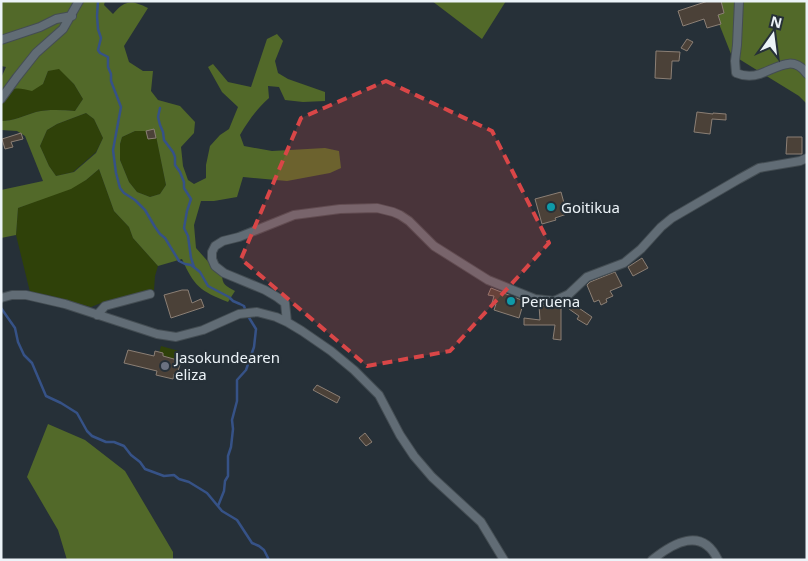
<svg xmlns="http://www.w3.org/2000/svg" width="808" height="561" font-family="'Noto Sans',sans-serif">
	<rect width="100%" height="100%" fill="#263038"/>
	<!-- green -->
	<path fill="#2f4109" d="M59,68l15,16 9,15 -8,12c-13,-1 -26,-2 -39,1 -12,4 -23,9 -35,9v-23l9,-8 8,-2 25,-4 5,-13z
		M86,113l8,6 9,19 -7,14 -23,20 -17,4 -7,-10 -9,-20 7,-16 10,-6z
		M135,131h18l3,4 10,50 -6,9 -10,3 -13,-5 -8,-10 -9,-22v-16l2,-7z
		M99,169l15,42 15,16 4,11 25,28 -3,10 -1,14 -48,11 -15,6 -43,-12 -18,-3 -14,-57 2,-27 26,-10 42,-18z
		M161,346l18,5 -3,9 -13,-4v-3h-4z"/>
	<!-- forest -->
	<path fill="#526929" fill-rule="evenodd" d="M1,1h104l-1,4 9,9c12,-14 18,-14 35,-6l-24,38 5,16 14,9h10l-2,20 7,9 22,6 15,16 -1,11 -13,14 2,19 5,14 6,4 12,-6v-13l4,-19 10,-11 9,-6 9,-22 -16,-15 -14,-25 5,-3 15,18 23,5 16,-48 10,-5 6,7 -8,20 3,12 10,6 37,13v9l-22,1 -18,-2 -6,-13 -11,-1 1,12c-13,12 -20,22 -29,37l4,11 28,5 53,-3 14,3 2,17 -11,5 -43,8 -44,-4 -6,20 -23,4h-13l-7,24 2,23 15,17 11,9c0,11 4,12 13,17l-7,11c-28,-11 -34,-16 -46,-43l-24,7 -25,-28 -4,-11 -15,-16 -15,-42 -13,11 -15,9 -53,19 -2,27 -15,3v-48l42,-9 -18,-45 -8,-5 -16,-1v-9c12,0 23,-5 35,-9 13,-3 26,-2 39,-1l8,-12 -9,-15 -15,-15 -11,2 -5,13 -11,7c-16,-4 -19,-4 -31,7v-20l5,-11 -5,-1zM86,113l8,6 9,19 -7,15 -22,19 -18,4 -7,-10 -9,-20 7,-16 10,-6zM135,131h18l3,5 10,49 -6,9 -10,3 -13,-5 -8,-10 -9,-22v-16l2,-7z
		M432,1h74l-24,38z
		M710,1h97v103l-8,-8 -68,-42z
		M48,424l37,16 40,31 48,81v8h-106l-9,-30 -31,-53z"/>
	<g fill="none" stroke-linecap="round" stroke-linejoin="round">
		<!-- stream -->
		<path stroke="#365287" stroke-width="2.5" d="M98,1l-1,15 1,13 3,9 -3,12 2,3 8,4v10l3,7v7l10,26 -8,43 3,23 4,15 4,5 11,7 10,10 10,17 5,7 5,4 14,23 6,3 6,1 9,7 8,14 21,11 4,4 7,3 4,2 1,3
			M160,108l-2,9 2,8 3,7 1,8 9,12 2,5v8l5,7 4,10v6l7,11 -4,12 -3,17 4,8 3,22 3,9
			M1,308l14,20 3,14 6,13 8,8 14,33 15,7 16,10 10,18 5,5 14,6h8l10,4 7,9 9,7 5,7 19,7 10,-1 5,4 10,3 18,11 15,18 15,9 15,23 7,3 5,4 5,10
			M218,506l6,-15 1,-10 3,-5v-20l3,-9 2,-18 -1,-9 5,-19v-21l9,-10 8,-23 2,-18 -8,-13"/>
	</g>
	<!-- building -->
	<path fill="#4b4138" stroke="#8b7f75" d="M708,1h13l3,12 -6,2 3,9 -14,4 -3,-9 -21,7 -5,-15z
		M687,39l6,3 -6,9 -6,-3z
		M656,51l24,1 -1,9h-7l-1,18 -16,-1z
		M697,112l16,2v-1l13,1v6l-14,-1 -2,15 -16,-2z
		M154,129l2,9 -8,1 -2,-8z
		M21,133l2,6 -12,3 2,5 -8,2 -3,-10z
		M787,137h15v17h-16z
		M561,192l6,22 -12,4 1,2 -14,4 -7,-25z
		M642,258l6,10 -15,8 -5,-9z
		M615,272l7,14 -12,5 3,5 -7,3 1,3 -6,3 -2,-5 -5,2 -7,-17 3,-3z
		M491,288l33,13 -5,17 -25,-8 2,-6 -4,-1 2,-7 -6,-1z
		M182,290h6l4,13 9,-4 3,8 -33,11 -7,-23z
		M561,304v36l-8,-1 2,-14h-31v-7l16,2 -1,-15 14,2z
		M573,304l19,13 -5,8 -10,-6 2,-3 -10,-7z
		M128,350l26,6 1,-5 8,2v3l18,5 -3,10 -4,3 -1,5 -17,-4 1,-4 -33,-8z
		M317,385l23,12 -3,6 -24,-13z
		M365,433l7,9 -6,4 -7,-8z"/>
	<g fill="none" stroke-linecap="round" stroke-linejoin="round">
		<defs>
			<path id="minor" d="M739,1l-2,44 -2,16 1,12c7,3 15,4 24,1 17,-6 33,-20 47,0
				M1,40l39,-13 16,-8 16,-3
				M1,99l16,-22 19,-24 27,-24 16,-28
				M1,298l11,-3h14l39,9 92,30 19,3 27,-7 36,-16 18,-2 19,5 11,5 15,9 29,20 23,19 25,25 21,40 14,21 18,21 49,45 23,38
				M97,315l8,-9 45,-12
				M287,322l-2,-19 -8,-6 -12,-7 -41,-17 -9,-7 -3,-7v-7l3,-6 8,-5 16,-4 55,-22 46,-6 37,-1 16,4 7,3 9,6 25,25 54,34 47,19 19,2 15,-7 18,-17 37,-14 17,-14 20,-22 11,-9 67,-39 20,-11 41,-7 7,-3
				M652,560c21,-17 50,-34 66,0"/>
		</defs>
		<!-- minor casing -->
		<use href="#minor" stroke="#444d53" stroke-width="10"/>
		<!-- minor -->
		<use href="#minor" stroke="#616c75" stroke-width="8"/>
	</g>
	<!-- marked area -->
	<path fill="#d94647" fill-opacity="0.2" stroke="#d94647" stroke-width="4" stroke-dasharray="10 6" stroke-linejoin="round" d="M386,81l106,50 57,112 -99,108 -83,15 -126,-107 60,-141z"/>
	<!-- markers -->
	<g fill="#0f9aa8" stroke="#263038" stroke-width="2">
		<circle cx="551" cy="207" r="5"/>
		<circle cx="511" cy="301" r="5"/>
	</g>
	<circle fill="#6b7280" stroke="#263038" stroke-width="2" cx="165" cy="366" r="5"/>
	<g text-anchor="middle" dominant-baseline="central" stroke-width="4.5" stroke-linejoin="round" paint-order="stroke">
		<!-- poi labels -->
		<g font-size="15" fill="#ecf3f8" stroke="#263038" text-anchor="start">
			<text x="561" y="207">Goitikua</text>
			<text x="521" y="301">Peruena</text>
			<text x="175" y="357">Jasokundearen<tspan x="175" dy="17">eliza</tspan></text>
		</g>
	</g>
	<!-- border -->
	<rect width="808" height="561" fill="none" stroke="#ecf3f8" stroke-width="5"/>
	<!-- north arrow -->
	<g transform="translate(773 35) rotate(14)" stroke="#263038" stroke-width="4" paint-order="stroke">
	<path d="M0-4L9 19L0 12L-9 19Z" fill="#ecf3f8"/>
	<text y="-8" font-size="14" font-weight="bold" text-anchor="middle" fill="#ecf3f8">N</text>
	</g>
</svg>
